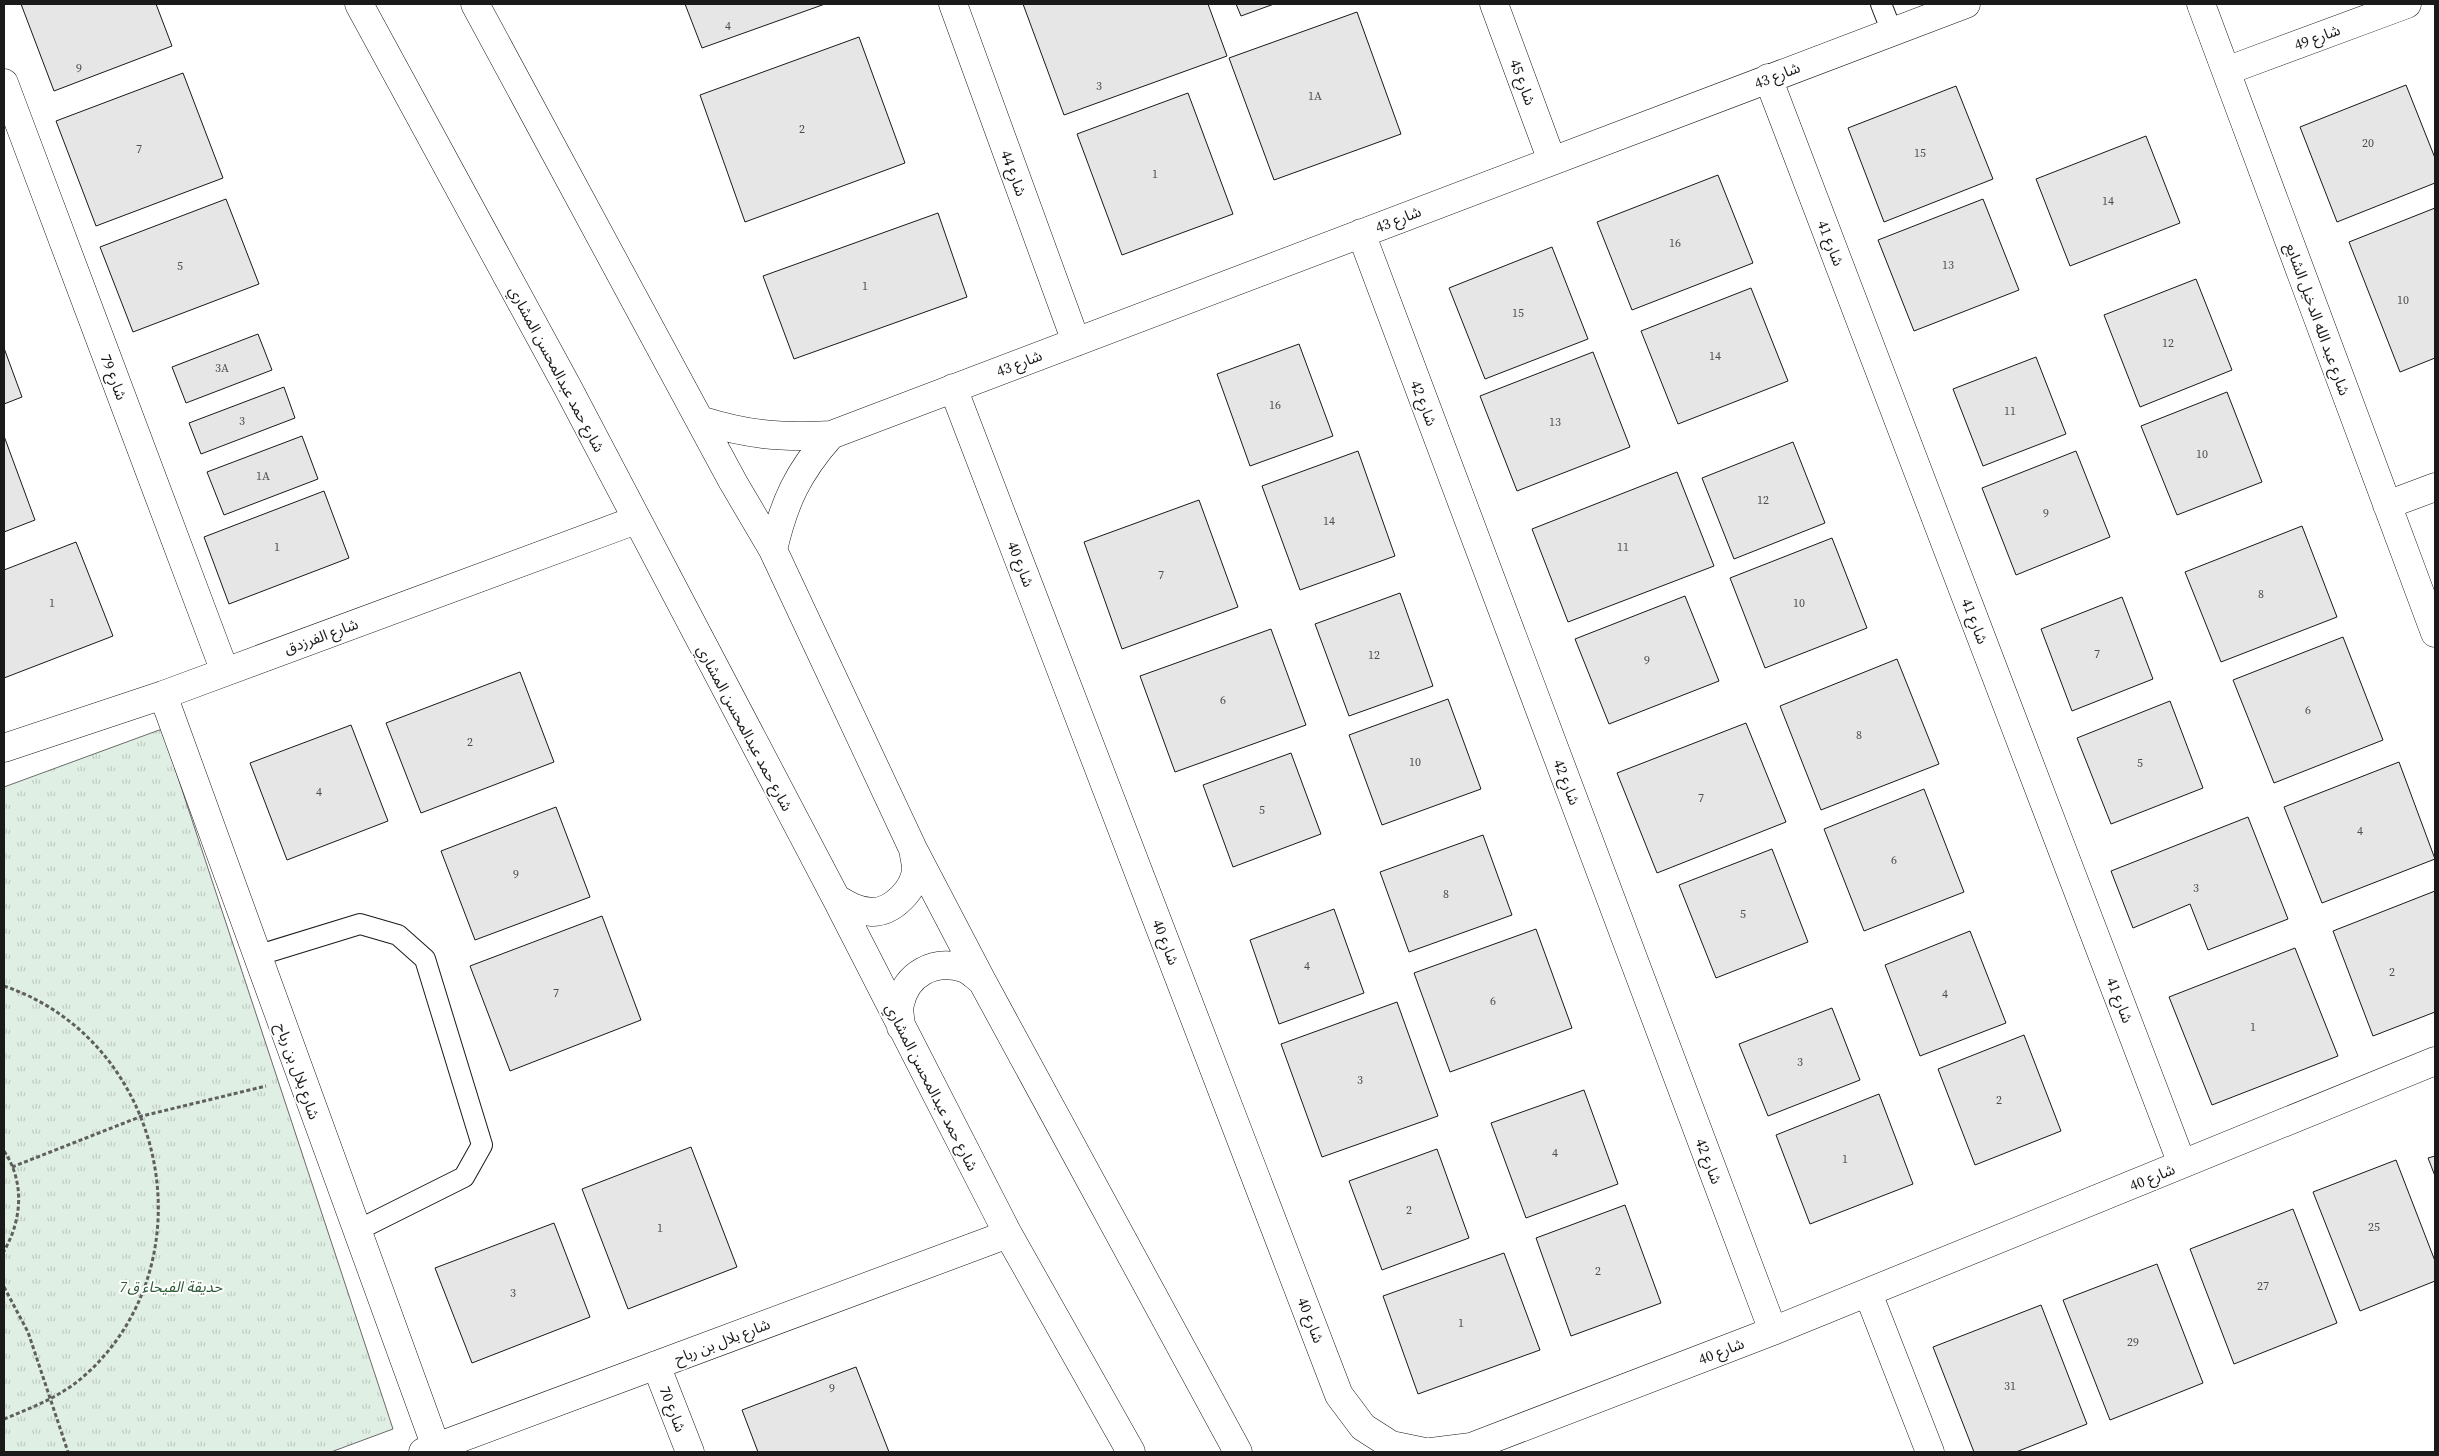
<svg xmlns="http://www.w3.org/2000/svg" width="2439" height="1456" font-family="'Source Serif 4','Noto Sans Arabic',serif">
	<defs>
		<pattern id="park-tufts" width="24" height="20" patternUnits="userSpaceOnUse" patternTransform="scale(1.25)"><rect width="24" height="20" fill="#e0efe3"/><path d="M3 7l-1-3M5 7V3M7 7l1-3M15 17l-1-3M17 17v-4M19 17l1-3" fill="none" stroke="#c0ccc2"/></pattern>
	</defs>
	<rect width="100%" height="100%" fill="#fff"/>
	<!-- park -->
	<path fill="url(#park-tufts)" stroke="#6a6a6a" d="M162,729l231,700 -62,23h-327v-665z"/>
	<!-- building -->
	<path fill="#e6e6e6" stroke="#1a1a1a" d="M21,4h135l16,42 -118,45z
		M685,4h140l-123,44z
		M1023,4h185l19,52 -163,59z
		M1236,4h38l-33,12z
		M1357,12l44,122 -127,46 -45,-122z
		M859,37l46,126 -160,59 -45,-127z
		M183,73l40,105 -127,48 -40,-105z
		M2406,85l29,73v25l-98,39 -37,-95z
		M1956,86l37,93 -109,43 -36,-94z
		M1188,93l45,121 -111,41 -45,-121z
		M2146,136l34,87 -110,43 -34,-87z
		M1718,175l35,88 -121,47 -35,-88z
		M226,199l33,85 -126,48 -33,-85z
		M1983,199l36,91 -105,41 -36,-91z
		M2435,208v150l-35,14 -51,-130z
		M938,213l29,84 -173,62 -31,-83z
		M1552,247l36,92 -103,40 -36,-91z
		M2196,279l36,91 -92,37 -36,-92z
		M1751,288l37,93 -110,43 -37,-93z
		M258,334l14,36 -86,33 -14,-36z
		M1299,344l34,92 -83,30 -33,-92z
		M4,348l18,49 -18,7z
		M1593,352l37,95 -113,44 -37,-95z
		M2036,357l30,77 -83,32 -30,-77z
		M284,387l11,31 -94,36 -12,-31z
		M2227,392l35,90 -85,33 -36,-89z
		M4,436l31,84 -31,12z
		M302,436l16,43 -94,36 -17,-43z
		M1793,442l32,81 -91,36 -32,-81z
		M1358,451l37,105 -95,34 -38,-104z
		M2076,451l34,86 -94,38 -34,-87z
		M1677,472l37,94 -146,56 -36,-93z
		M324,491l25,67 -120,46 -25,-67z
		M1199,500l39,107 -116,42 -38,-107z
		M2302,526l35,91 -116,45 -36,-90z
		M1832,538l35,90 -102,40 -35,-90z
		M76,542l37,94 -109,42v-108z
		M1400,593l33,93 -84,30 -34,-92z
		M1685,596l34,85 -110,43 -34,-85z
		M2122,597l31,82 -81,32 -31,-82z
		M1271,629l35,96 -131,47 -35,-96z
		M2343,637l40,103 -109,43 -41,-103z
		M1897,659l42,105 -118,46 -41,-104z
		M520,672l34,90 -133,51 -35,-90z
		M1448,699l33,90 -99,36 -33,-90z
		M2170,701l33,87 -92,36 -34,-86z
		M1746,723l40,99 -129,51 -40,-100z
		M351,725l37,96 -101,39 -37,-97z
		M1291,753l30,81 -88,33 -30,-82z
		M2399,762l36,97 -113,44 -38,-96z
		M1924,789l40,103 -100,39 -40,-102z
		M556,807l34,90 -115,43 -34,-89z
		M2248,817l40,102 -80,31 -18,-46 -57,24 -22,-57z
		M1483,835l29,80 -103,37 -29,-80z
		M1772,849l36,93 -92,36 -37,-93z
		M2435,891v121l-62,24 -40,-105z
		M1334,909l30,84 -85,31 -29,-84z
		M602,916l39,104 -131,51 -40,-105z
		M1536,929l36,99 -122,44 -36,-99z
		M1970,931l36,92 -86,33 -35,-91z
		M2295,948l43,108 -126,49 -43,-108z
		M1397,1002l41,114 -116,41 -41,-113z
		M1832,1008l28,72 -92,36 -29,-72z
		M2024,1035l37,96 -86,34 -37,-96z
		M1584,1090l34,94 -92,34 -35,-95z
		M1879,1094l34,90 -103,40 -34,-89z
		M691,1147l46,120 -109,42 -46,-120z
		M1437,1149l32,89 -87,32 -33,-89z
		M2435,1156v20l-7,-18z
		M2396,1160l39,101v20l-75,30 -47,-119z
		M1625,1205l36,98 -90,33 -35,-98z
		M2293,1209l44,114 -103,41 -44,-115z
		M554,1223l36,94 -118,46 -37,-95z
		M1504,1253l36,97 -122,44 -35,-98z
		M2157,1264l46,119 -93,37 -47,-120z
		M2041,1305l46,119 -71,28h-42l-41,-105z
		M856,1367l33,85h-131l-16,-42z"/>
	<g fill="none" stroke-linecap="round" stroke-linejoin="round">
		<defs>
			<path id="lane" d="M1881,4l11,28
				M256,956l104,-32 38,11 27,24 57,186 -18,32 -108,54"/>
			<path id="street" d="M359,4l209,384 268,510 172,336 123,218
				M475,4l258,478 40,68 140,299 69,132 256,471
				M953,4l123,338
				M1494,4l58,157
				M2201,4l234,629
				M2226,71l181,-67
				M1768,78l414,1086
				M4,83l221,589
				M1361,233l412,1098
				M953,388l386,1007 24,32 28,18 34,7
				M700,420c48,15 81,18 131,15l1135,-431
				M2387,505l48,-18
				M773,550c11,-48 25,-78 58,-115
				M163,695l273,752
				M4,748l159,-53 473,-175
				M836,898c11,7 21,13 36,14 21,0 43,-23 44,-43 0,-6 -2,-13 -3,-20
				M901,1027c0,-7 -3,-16 -1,-23 6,-30 34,-45 63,-36 7,2 13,9 19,13
				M1868,1293l62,159
				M656,1365l34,87
				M423,1452l585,-218
				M1431,1452l40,-5 302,-116 662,-270"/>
		</defs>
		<!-- lane casing -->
		<use href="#lane" stroke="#1a1a1a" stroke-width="22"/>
		<!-- street casing -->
		<use href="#street" stroke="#1a1a1a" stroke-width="29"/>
		<!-- path -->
		<path stroke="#5f5f5f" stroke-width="3" stroke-dasharray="4 2.5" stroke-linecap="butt" d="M4,986c163,55 209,277 79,391 -25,21 -50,30 -79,42
			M4,1151c21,31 18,69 0,100
			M12,1167l130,-51 124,-30
			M4,1287l24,45 40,120"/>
		<!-- lane -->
		<use href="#lane" stroke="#fff" stroke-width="20"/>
		<!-- street -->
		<use href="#street" stroke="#fff" stroke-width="28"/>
	</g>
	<g text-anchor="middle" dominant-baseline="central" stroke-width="4" stroke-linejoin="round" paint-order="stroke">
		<!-- number labels -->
		<g font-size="12" fill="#4d4d4d">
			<text x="728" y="26">4</text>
			<text x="79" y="68">9</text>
			<text x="1099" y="86">3</text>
			<text x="1315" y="96">1A</text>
			<text x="802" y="129">2</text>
			<text x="2368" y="143">20</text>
			<text x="139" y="149">7</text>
			<text x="1920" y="153">15</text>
			<text x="1155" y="174">1</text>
			<text x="2108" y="201">14</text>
			<text x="1675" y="243">16</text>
			<text x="1948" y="265">13</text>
			<text x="180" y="266">5</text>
			<text x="865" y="286">1</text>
			<text x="2403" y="300">10</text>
			<text x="1518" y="313">15</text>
			<text x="2168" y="343">12</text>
			<text x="1715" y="356">14</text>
			<text x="222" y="368">3A</text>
			<text x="1275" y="405">16</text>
			<text x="2010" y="411">11</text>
			<text x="242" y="421">3</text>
			<text x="1555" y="422">13</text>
			<text x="2202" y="454">10</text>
			<text x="263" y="476">1A</text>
			<text x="1763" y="500">12</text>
			<text x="2046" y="513">9</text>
			<text x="1329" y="521">14</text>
			<text x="277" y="547">1</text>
			<text x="1623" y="547">11</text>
			<text x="1161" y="575">7</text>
			<text x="2261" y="594">8</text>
			<text x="52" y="603">1</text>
			<text x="1799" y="603">10</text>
			<text x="2097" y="654">7</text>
			<text x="1374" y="655">12</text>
			<text x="1647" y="660">9</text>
			<text x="1223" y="700">6</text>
			<text x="2308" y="710">6</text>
			<text x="1859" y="735">8</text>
			<text x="470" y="742">2</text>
			<text x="1415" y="762">10</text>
			<text x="2140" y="763">5</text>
			<text x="319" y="792">4</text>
			<text x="1701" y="798">7</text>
			<text x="1262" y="810">5</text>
			<text x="2360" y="831">4</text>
			<text x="1894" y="860">6</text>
			<text x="516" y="874">9</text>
			<text x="2196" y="888">3</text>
			<text x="1446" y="894">8</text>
			<text x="1743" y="914">5</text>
			<text x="1307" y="966">4</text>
			<text x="2392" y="972">2</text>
			<text x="556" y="993">7</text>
			<text x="1945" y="994">4</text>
			<text x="1493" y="1001">6</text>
			<text x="2253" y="1027">1</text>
			<text x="1800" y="1062">3</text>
			<text x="1360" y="1080">3</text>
			<text x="1999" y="1100">2</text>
			<text x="1555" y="1153">4</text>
			<text x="1845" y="1159">1</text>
			<text x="1409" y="1210">2</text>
			<text x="2374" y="1227">25</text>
			<text x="660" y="1228">1</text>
			<text x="1598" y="1271">2</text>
			<text x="2263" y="1286">27</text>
			<text x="513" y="1293">3</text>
			<text x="1461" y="1323">1</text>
			<text x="2133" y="1342">29</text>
			<text x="2010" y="1386">31</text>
			<text x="832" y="1388">9</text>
		</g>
		<!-- street labels -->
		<g font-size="15" fill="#1a1a1a" stroke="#fff">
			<text transform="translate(2317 37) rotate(-20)">شارع 49</text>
			<text transform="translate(1777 75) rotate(-21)">شارع 43</text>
			<text transform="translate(1523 82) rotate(70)">شارع 45</text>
			<text transform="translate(1014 173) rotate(70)">شارع 44</text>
			<text transform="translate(1398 219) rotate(-21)">شارع 43</text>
			<text transform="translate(1831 243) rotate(69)">شارع 41</text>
			<text transform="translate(2318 319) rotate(70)">شارع عبد الله الدخيل الشايع</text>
			<text transform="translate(1019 363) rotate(-21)">شارع 43</text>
			<text transform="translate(557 369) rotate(62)">شارع حمد عبدالمحسن المشاري</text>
			<text transform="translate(114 377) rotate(69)">شارع 79</text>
			<text transform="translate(1424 403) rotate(69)">شارع 42</text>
			<text transform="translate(1021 564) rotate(69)">شارع 40</text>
			<text transform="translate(1975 621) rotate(69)">شارع 41</text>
			<text transform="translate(321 636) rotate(-20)">شارع الفرزدق</text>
			<text transform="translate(745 728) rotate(62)">شارع حمد عبدالمحسن المشاري</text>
			<text transform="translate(1567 782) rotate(69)">شارع 42</text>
			<text transform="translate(1166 942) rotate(69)">شارع 40</text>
			<text transform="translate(2120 1000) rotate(69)">شارع 41</text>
			<text transform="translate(298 1071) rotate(70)">شارع بلال بن رباح</text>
			<text transform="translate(932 1087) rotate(63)">شارع حمد عبدالمحسن المشاري</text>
			<text transform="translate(1709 1161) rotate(69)">شارع 42</text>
			<text transform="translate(2152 1177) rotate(-22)">شارع 40</text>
			<text transform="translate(1311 1320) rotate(69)">شارع 40</text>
			<text transform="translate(722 1341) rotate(-21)">شارع بلال بن رباح</text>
			<text transform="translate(1721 1351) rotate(-21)">شارع 40</text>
			<text transform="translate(673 1409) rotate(69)">شارع 70</text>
		</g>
		<!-- park labels -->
		<g font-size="15" font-style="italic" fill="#2b5a34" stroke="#fff">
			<text x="171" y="1286">حديقة الفيحاء ق7</text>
		</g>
	</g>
	<!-- border -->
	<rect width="2439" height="1456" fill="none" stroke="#1a1a1a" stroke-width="10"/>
</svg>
